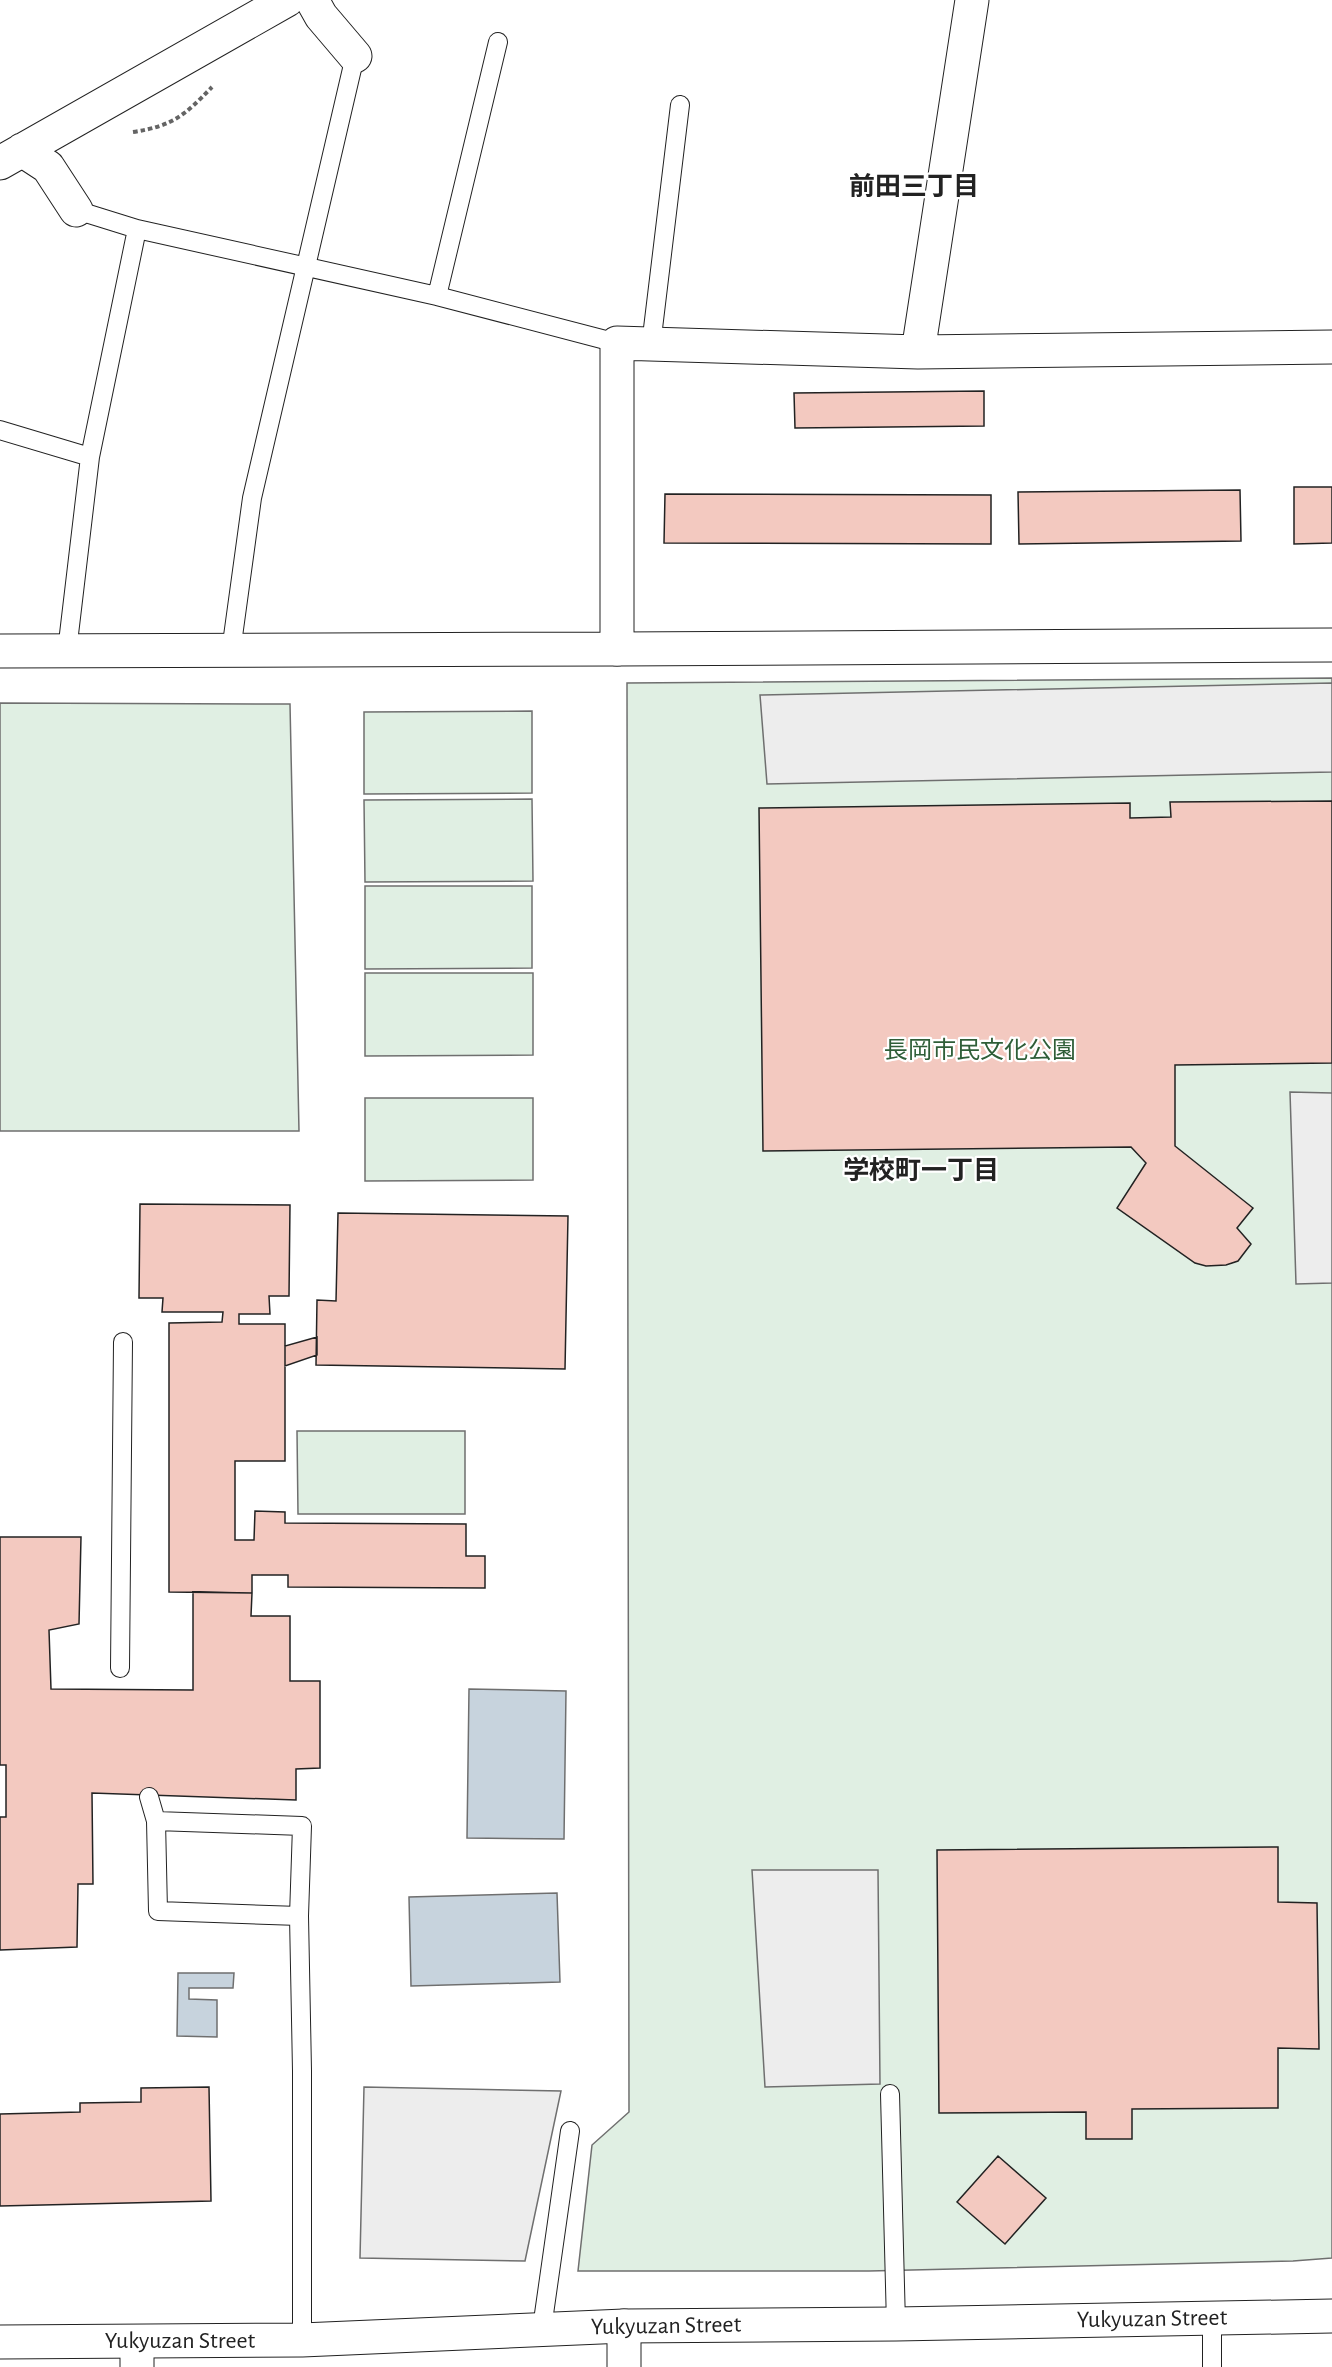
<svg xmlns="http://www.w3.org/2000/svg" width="1332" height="2367" font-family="'Alegreya Sans','Noto Sans JP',sans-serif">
	<rect width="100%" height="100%" fill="#fff"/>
	<!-- green -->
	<path fill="#e0efe3" stroke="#6f6f6f" stroke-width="1.5" d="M1332,678v1580l-39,3 -424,10h-291l14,-126 37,-33 -2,-1429z
		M0,703l290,1 9,427h-299z
		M532,711v82l-168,1v-82z
		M532,799l1,82 -168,1 -1,-82z
		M365,886h167v82l-167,1z
		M365,973h168v82l-168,1z
		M365,1098h168v82l-168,1z
		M297,1431h168v83h-167z"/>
	<!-- parking -->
	<path fill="#ededed" stroke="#6f6f6f" stroke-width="1.5" d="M1332,683v89l-565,12 -7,-89z
		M1290,1092l42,1v190l-36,1z
		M752,1870h126l2,214 -115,3z
		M364,2087l197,4 -36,170 -165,-3z"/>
	<!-- water -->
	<path fill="#c7d3dd" stroke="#6f6f6f" stroke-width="1.5" d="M469,1689l97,2 -2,148 -97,-1z
		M557,1893l3,89 -149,4 -2,-89z
		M178,1973h56l-1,15h-44v11l28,1v37l-40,-1z"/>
	<!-- building -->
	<path fill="#f3c9c0" stroke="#222" stroke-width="1.5" d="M984,391v35l-189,2 -1,-35z
		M1294,487h38v56l-38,1z
		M1240,490l1,51 -222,3 -1,-52z
		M665,494l326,1v49l-327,-1z
		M1332,801v262l-157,2v81l78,62 -16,20 14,16 -13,17 -12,4 -20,1 -11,-3 -78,-55 29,-45 -15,-16 -368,4 -4,-343 371,-5v15l41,-1 -1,-15z
		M140,1204l150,1 -1,91h-20l1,18h-31v10h46v137h-50v79h19l1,-29 30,1v11l181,1v32h19v32l-197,-1v-12h-36v18l-83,-1v-269l53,-1 1,-10h-61l1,-14h-24z
		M338,1213l230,3 -3,153 -249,-4 1,-65 19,1z
		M317,1337v18l-32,11v-20z
		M0,1537h81l-2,87 -30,6 2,59 142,1v-98l59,1 -1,23h39v65h30v87l-24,1v31l-204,-7 1,91h-15l-1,63 -77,3v-133h6v-52h-6z
		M1278,1847v55l39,1 2,146 -41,-1v60l-146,1v30h-46v-27l-147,1 -2,-263z
		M209,2087l2,114 -211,5v-92l80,-2v-9l61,-1v-14z
		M998,2156l48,42 -41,46 -48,-42z"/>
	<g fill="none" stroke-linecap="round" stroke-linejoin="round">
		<defs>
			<path id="lane" d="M76,210l61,19
				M437,296l61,-254
				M651,345l29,-240
				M0,430l90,27
				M67,651l23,-194 47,-228 300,67 180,47
				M231,651l21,-153 103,-442
				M120,1668l3,-326
				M149,1797l7,24 2,90 141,5
				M156,1821l146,5 -3,90 3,155v269
				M890,2094l6,230
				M542,2328l28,-197
				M1212,2367v-49"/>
			<path id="street" d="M312,0l9,16 34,40
				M22,150l26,17 28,43
				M0,163l287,-163
				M918,352l54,-352
				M0,651l617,-2v-306l301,9 414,-5
				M624,2326v41
				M137,2367v-25"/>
			<path id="secondary" d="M617,649l715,-4"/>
			<path id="highway" d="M0,2342l302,-2 322,-14 272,-2 436,-8"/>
		</defs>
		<!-- lane casing -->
		<use href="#lane" stroke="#222" stroke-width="20"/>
		<!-- street casing -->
		<use href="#street" stroke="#222" stroke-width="35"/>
		<!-- secondary casing -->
		<use href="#secondary" stroke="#222" stroke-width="35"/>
		<!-- highway casing -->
		<use href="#highway" stroke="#222" stroke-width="35"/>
		<!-- path -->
		<path stroke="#646464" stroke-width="4" stroke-dasharray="4.5 3" stroke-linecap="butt" d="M133,132c40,-6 52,-17 79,-45"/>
		<!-- lane -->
		<use href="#lane" stroke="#fff" stroke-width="18"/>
		<!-- street -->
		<use href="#street" stroke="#fff" stroke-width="33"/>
		<!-- secondary -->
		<use href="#secondary" stroke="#fff" stroke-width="33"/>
		<!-- highway -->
		<use href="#highway" stroke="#fff" stroke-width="33"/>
	</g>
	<g text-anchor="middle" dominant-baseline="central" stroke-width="4.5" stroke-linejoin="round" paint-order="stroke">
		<!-- park labels -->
		<g font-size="24" fill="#2f5e38" stroke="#fff">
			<text x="980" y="1051">長岡市民文化公園</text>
		</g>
		<!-- street labels -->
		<g font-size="24" fill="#222" stroke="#fff">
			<text transform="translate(1152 2319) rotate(-1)">Yukyuzan Street</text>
			<text transform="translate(666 2326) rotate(-1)">Yukyuzan Street</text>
			<text x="180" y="2341">Yukyuzan Street</text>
		</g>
		<!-- neighbourhood labels -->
		<g font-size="26" font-weight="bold" fill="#222" stroke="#fff">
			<text x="914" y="187">前田三丁目</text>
			<text x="921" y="1171">学校町一丁目</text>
		</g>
	</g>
</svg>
